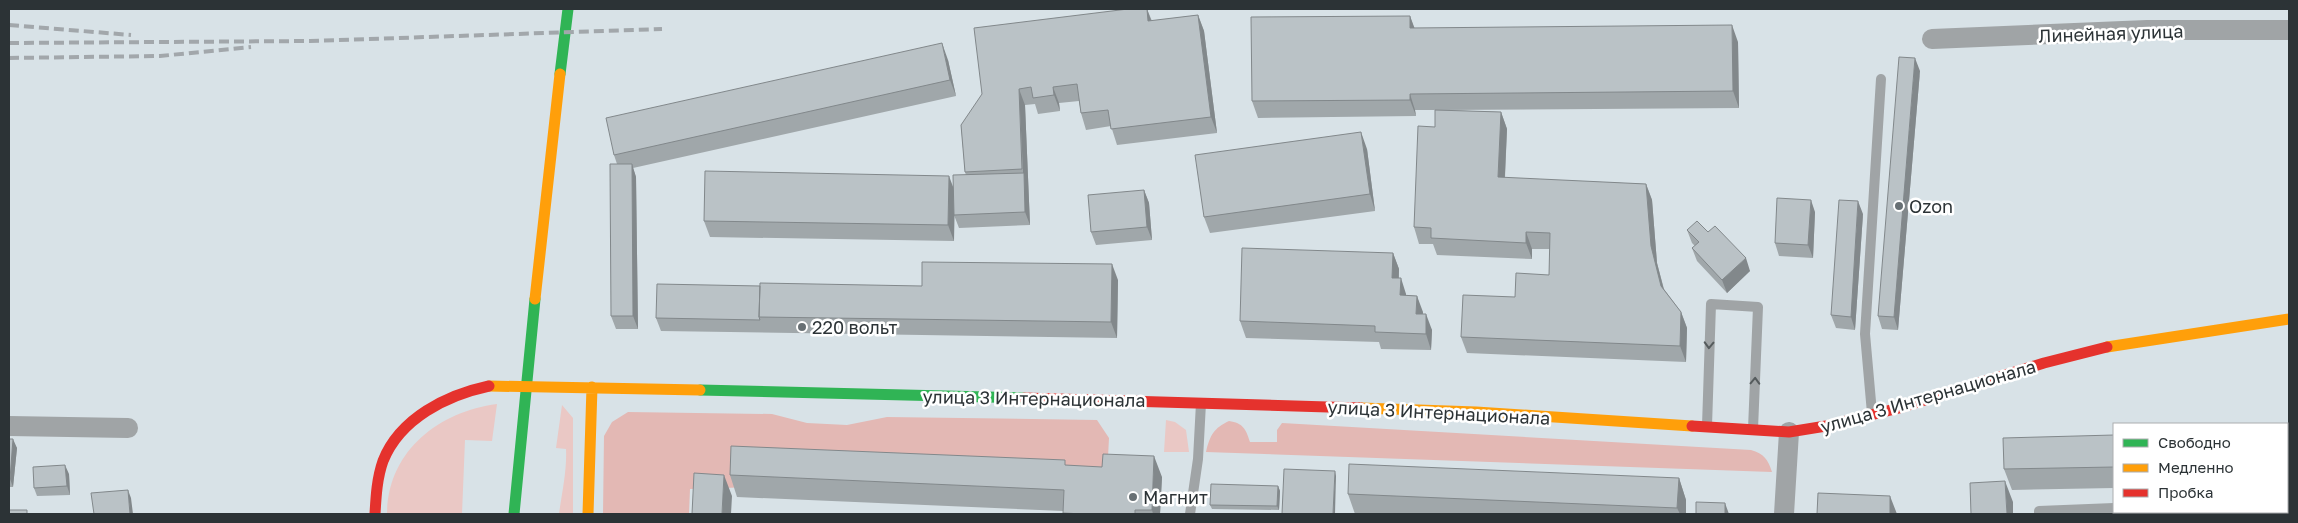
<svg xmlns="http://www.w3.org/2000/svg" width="2298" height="523" font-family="'Golos Text',sans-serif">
	<rect width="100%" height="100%" fill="#d8e2e7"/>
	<!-- green -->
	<path fill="#eac8c5" d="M497,404l-5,37 -27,-1 -3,74h-75c1,-63 51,-102 110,-110z
		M562,405l11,13v96h-14c3,-22 8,-43 7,-65l-10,-1z
		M1166,420l9,2 11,8 3,22h-25z"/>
	<!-- forest -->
	<path fill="#e3b8b4" d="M628,412l144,2 35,9 40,2 40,-8 210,3 12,18 -2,38 -417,13 -1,25h-86l1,-78 8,-14z
		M1229,421c14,2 17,8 21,21h27v-12l5,-7 469,27c13,4 17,9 21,22l-566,-20c4,-17 8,-24 23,-31z"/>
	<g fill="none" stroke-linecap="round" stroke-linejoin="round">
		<!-- lane -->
		<path stroke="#a0a4a6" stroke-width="10" d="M1872,413l-7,-79 16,-255
			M1707,426l4,-122 47,3 -5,122
			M2287,500h2
			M1190,514l8,-55 3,-56
			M2039,514v-3l75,-3"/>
		<!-- street -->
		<path stroke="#a0a4a6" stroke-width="20" d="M1932,39l215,-9h142
			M9,426l119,2
			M1784,514l5,-82"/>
		<!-- fast -->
		<path stroke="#30b455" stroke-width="11" d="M560,74l8,-65
			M700,390l324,8
			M514,514l21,-215"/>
		<!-- slow -->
		<path stroke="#ff9f0a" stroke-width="11" d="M535,299l25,-225
			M2107,347l182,-28
			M489,386l211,4
			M1361,408l115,4 216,14
			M588,514l4,-127"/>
		<!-- jam -->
		<path stroke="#e5322d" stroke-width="11" d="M1024,398l337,10
			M1692,426l97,6 37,-6 73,-18 145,-45 63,-16
			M375,514c1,-18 2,-36 8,-53 17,-43 64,-66 106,-75"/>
		<!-- rail -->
		<path stroke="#a2a7ab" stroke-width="4" stroke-dasharray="10 5" stroke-linecap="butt" d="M9,25l122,10
			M9,43l301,-2 352,-12
			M9,58l151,-2 91,-9"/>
	</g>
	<!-- wall -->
	<path fill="#a0a7aa" d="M1128,9h19l5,12 46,-6 6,16 13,102 -100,12 -6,-19 -25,4 -5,-17 -2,-12 -20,2 1,8 -22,3 -3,-10 -10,1 5,120 -71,3 -5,-13v26l-244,-4 -6,-16 249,-33 13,-13 -1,-3 -4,-47z
		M1410,16l4,12 324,14 1,66 -295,2 57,2 6,17 -2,49 141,6 6,16 5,63 7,26 17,23 6,16 -1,34 -219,-9 -6,-16 54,-40 34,-22 1,-26h-18v10l-95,-4 -4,-11h-14l-5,-17 21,-100v-17h-20l1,6 -158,2 -6,-17z
		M948,60l8,36 -323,72 3,9 2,152h-22l-5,-13 6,-152 -3,-9z
		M1920,71l-22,259 -16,-1 -4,-13z
		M1367,149l8,62 -165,22 -6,-16z
		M1144,190l5,13 3,37 -56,5 -5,-13z
		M1815,212l-2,46 -34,-2 -4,-13z
		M1863,214l-8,116 -19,-2 -5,-13z
		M1687,230l21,2 42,39 -23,22 -30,-32 -5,-13 3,-2 -3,-3z
		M1393,253l6,16v9l7,17 11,1 5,18 10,16 -1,20 -50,-1 -2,-7 -133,-4 -6,-17z
		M1118,280l-1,58 -456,-7 -5,-13 104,-32h162z
		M2114,435v53l-102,2 -8,-21z
		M2287,436l2,7v41l-2,1z
		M9,439l8,9 -4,39h-4z
		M1067,465l95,12 -2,37h-97v-3l-326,-14 -7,-22z
		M69,474l1,21 -33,1 -3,-8z
		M1679,478l7,22v14h-331l-7,-20z
		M1278,486l2,5 -1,19 -67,-1 -2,-4z"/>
	<!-- shaded-wall -->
	<path fill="#82888b" d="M1147,9l5,14 -4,-2z
		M1198,15l6,16 13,102 -6,-16z
		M1410,16l6,16 -6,-4z
		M1732,25l6,17 1,66 -6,-17z
		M942,43l6,17 8,36 -6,-16z
		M1915,58l5,13 -22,259 -4,-13z
		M1053,87l6,16 1,8 -6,-16z
		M1019,89l6,16 5,120 -5,-13z
		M1410,94l5,16 1,6 -6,-16z
		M1501,112l6,17 -3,65 -6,-17z
		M1361,132l6,17 8,62 -5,-17z
		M632,164l4,13 2,152 -5,-13z
		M949,176l6,16 -1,49 -6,-16z
		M1646,184l6,16 5,63 10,39 -6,-16 -10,-40z
		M1144,190l5,13 3,37 -5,-13z
		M1811,200l4,12 -2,46 -5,-13z
		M1858,201l5,13 -8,116 -4,-13z
		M1526,232l6,17v10l-6,-16z
		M1393,253l6,16 -1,25 -6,-16z
		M1746,258l4,13 -23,22 -5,-13z
		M1112,264l6,16 -1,58 -6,-16z
		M1401,278l5,16v17l-6,-16z
		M1417,296l6,16 -1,18 -6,-16z
		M1681,312l6,16 -1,34 -6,-16z
		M1426,314l6,16 -1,20 -5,-16z
		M2287,436l2,7v29l-2,-6z
		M13,439l4,9 -4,39 -3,-8z
		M1154,456l8,21 -2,37h-7l-1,-4z
		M65,465l4,9 1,21 -3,-9z
		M1335,471l1,5 -1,38h-2z
		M724,475l8,21 -1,18h-9z
		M1679,478l7,22v14h-6l-3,-6z
		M2005,481l8,21v12h-6z
		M1278,486l2,5 -1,19 -2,-4z
		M128,490l3,8 2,16h-3z
		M1890,496l7,18h-7z
		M1725,503l4,11h-4z"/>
	<!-- building -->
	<path fill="#bac2c6" stroke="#82888b" d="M1128,9h19l1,12 50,-6 13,102 -100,12 -3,-19 -27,3 -4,-29 -24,3 1,8 -21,3 -2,-11 -12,2 3,80 -57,3 -4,-47 21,-31 -8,-66z
		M1410,16v12l322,-3 1,66 -323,3v6l-158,1 -1,-84z
		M942,43l8,37 -336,75 -8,-37z
		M1899,57l16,1 -21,259 -16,-1z
		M1435,110l66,2 -3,65 148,7 5,62 10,40 20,26 -1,34 -219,-9 2,-42 52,2 1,-24 33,2 1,-42 -24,-1v11l-95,-5v-10l-17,-1 4,-101 17,1z
		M1361,132l9,62 -166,23 -9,-62z
		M610,164h22l1,152h-22z
		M705,171l244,5 -1,49 -244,-4z
		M1024,173l1,39 -71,3 -1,-40z
		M1144,190l3,37 -56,5 -3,-37z
		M1777,198l34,2 -3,45 -33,-2z
		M1839,200l19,1 -7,116 -20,-2z
		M1697,221l11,11 7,-6 31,32 -24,22 -30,-32 7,-6 -12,-12z
		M1242,248l151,5 -1,25h9l-1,17 17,1 -1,18h10v20l-51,-2v-6l-135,-5z
		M922,262l190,2 -1,58 -352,-5 1,-34 162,3z
		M657,284l103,2 -1,31 1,3 -104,-2z
		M2114,435v32l-110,2 -1,-31z
		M9,439h4l-3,40 -1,-1z
		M731,446l334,14v5l37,2 1,-13 51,2 -2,54h-17v4h-51l-21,-1 1,-23 -334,-15z
		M1349,464l330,14 -2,30 -329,-14z
		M65,465l2,21 -33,2 -1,-21z
		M1284,469l51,2 -2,43h-51z
		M694,473l30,2 -2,39h-30z
		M2005,481l2,33h-36l-1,-31z
		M1211,484l67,2 -1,20 -67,-1z
		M128,490l2,24h-36l-3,-21z
		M1818,493l72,3v18h-73z
		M1696,502l29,1v11h-29z
		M9,510h18v4h-18z"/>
	<!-- one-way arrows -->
	<defs><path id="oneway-chevron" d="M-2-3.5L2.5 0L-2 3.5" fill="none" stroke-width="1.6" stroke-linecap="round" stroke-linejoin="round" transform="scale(1.25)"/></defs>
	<g stroke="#555b5d">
		<use href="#oneway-chevron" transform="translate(1709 345) rotate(92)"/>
		<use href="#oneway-chevron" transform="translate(1755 381) rotate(-88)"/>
	</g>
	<!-- markers -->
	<g fill="#687074" stroke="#fff" stroke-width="2">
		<circle cx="1899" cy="206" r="5"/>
		<circle cx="802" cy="327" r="5"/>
		<circle cx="1133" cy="497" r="5"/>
	</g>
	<g text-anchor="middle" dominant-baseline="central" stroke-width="5" stroke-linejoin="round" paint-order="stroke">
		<!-- street labels -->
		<g font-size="18" fill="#2c3336" stroke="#fff">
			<text transform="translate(2111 33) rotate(-2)">Линейная улица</text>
			<text transform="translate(1928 396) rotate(-16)">улица 3 Интернационала</text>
			<text transform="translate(1034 398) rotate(1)">улица 3 Интернационала</text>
			<text transform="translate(1439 412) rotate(3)">улица 3 Интернационала</text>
		</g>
		<!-- poi labels -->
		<g font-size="18" fill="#2c3336" stroke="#fff" text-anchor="start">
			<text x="1909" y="206">Ozon</text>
			<text x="812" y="327">220 вольт</text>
			<text x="1143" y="497">Магнит</text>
		</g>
	</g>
	<!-- border -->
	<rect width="2298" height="523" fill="none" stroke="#2c3336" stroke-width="20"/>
	<!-- legend -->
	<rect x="2113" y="423" width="175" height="90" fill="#ffffff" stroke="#abadaf"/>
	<rect x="2123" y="439" width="25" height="8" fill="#30b455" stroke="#abadaf"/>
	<text x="2158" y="448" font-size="15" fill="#2c3336">Свободно</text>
	<rect x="2123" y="464" width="25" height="8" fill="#ff9f0a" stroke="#abadaf"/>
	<text x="2158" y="473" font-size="15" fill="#2c3336">Медленно</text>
	<rect x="2123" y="489" width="25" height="8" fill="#e5322d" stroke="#abadaf"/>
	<text x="2158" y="498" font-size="15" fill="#2c3336">Пробка</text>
</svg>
